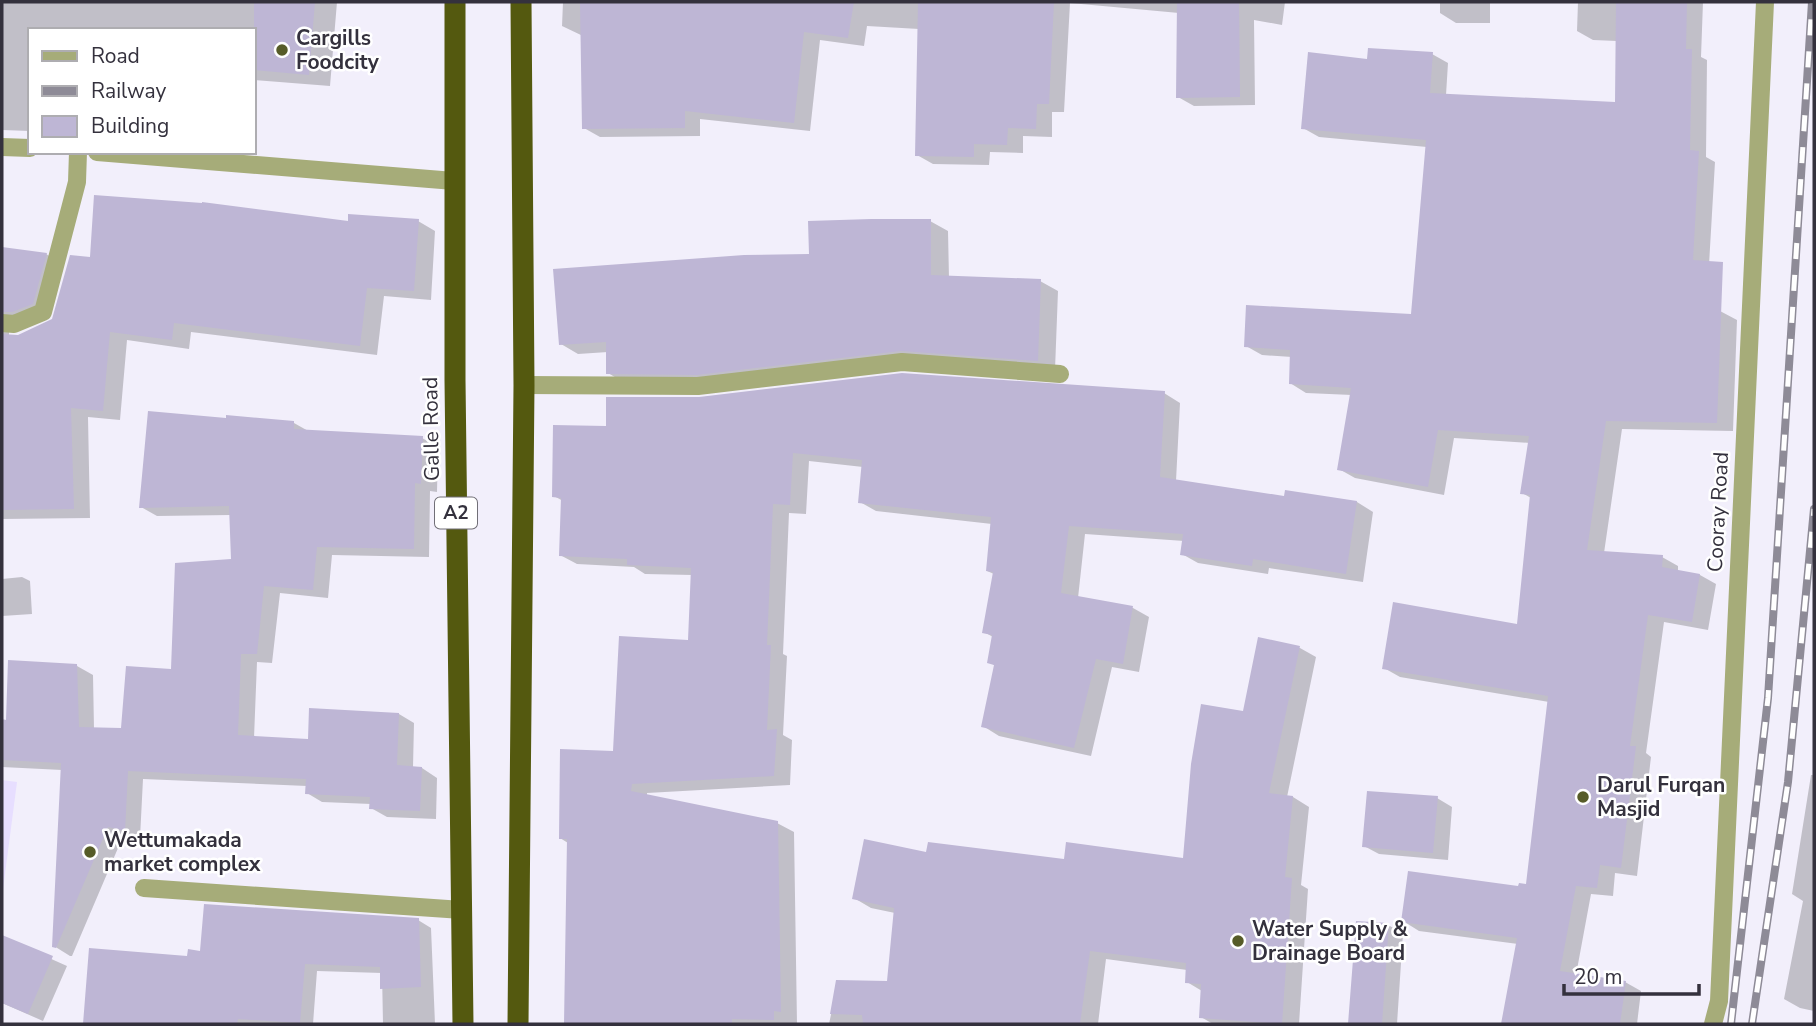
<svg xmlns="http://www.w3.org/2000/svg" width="1816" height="1026" font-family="'Nunito Sans',sans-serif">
	<rect width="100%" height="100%" fill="#f2effb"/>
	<!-- green -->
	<path fill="#e7deff" d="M2,780l15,2 -15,115z"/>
	<!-- shadow -->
	<path fill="#0003" d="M2,2h335l-7,84 -76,-6v-50h-224v101l-28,-1z
		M563,2h722l-3,23 -28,-5 1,85 -61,1 -16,-9 1,-84 -109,-10 -6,109h-12v25l-29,-1v17l-33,-1 -1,13 -56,-1 -16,-9 2,-126 -52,-3 -3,20 -44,-6 -10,91 -110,-12v17l-100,1 -16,-9 -1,-92 -21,-10z
		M1440,2h50v21h-34l-16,-10z
		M1578,2h125l-2,55 6,3 -1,97 9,5 -6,103 11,46 17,9 -4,111 -111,-2 -18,124 58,4 16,9v6l22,3 16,9 -8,46 -44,-8 -18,131 5,4 -14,119 -22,-3 -2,23 -22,-2 -15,81 49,7 16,9 -4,33h-134l15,-80 -99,-13 -16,-10 124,-35 22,-184 -149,-25 -16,-9 135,-42 12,-128 -9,-5 8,-50 -76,-5 -10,57 -89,-17 -16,-9 13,-74 -46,-2 -16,-10 2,-26 -30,-2 -16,-9 167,-30 14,-169 -108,-10 -16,-9 65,-67 64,-7 16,9 -2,32 171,9v-63l-24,-1 -16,-9z
		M418,221l17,10 -4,69 -47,-4 -7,59 -186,-23 -2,17 -62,-9 -7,80 -32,-3 2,101 -88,1v-270l44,5 17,10 -13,49 -41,14v9h10l34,-16 39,-61 257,-36z
		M930,221l18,10 1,47 91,3 18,10 -3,79 -135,-10 -295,23 -17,-10v-21l-30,2 -17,-10 250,-88z
		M1164,393l16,10 -4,78 110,17 71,4 16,10 -10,70 -94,-14 -1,6 -70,-11 -16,-9 2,-13 -99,-7 -7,64 55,10 16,9 -10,55 -27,-5 -21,89 -92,-20 -16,-10 13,-60 -7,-4 4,-25 -9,-5 10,-58 -7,-3 5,-47 -116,-13 -16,-9 3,-35 -54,-6 -3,53 -17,-1 -6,141 4,2 -4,79 9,5 -2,45 -143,8v3l130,27 17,9 3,192h-231l2,-181 -8,-5 130,-196 2,-67 -47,-1 -11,-7 -57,-3 -17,-9 3,-54 -9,-5 54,-69z
		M294,423l16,9 112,6 16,9 -1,45 -7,-1 -1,66 -97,-2 -4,43 -48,-5 -8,70 -15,-1 -3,76 55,2 90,-26 15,9 -1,45h9l15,10 -1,41 -49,-2 -16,-9v-4l-49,-2 -15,-9v-7l-164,-7 -3,59 -16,-4 -52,122h-2l-16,-10 8,-176 -60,-3v-46h5l70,-55 16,9 1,54 28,1 51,-59 60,-111 -2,-45 -74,1 -16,-9z
		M22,577l8,4 2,33 -30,2v-37z
		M1259,639l41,9 16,9 -29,140h6l16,10 -8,78 7,4 -9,135h-86l-12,-7 1,-26 -15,-9v-12l-81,-11 -8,65h-269l9,-42 51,1 6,-70 -24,-5 -17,-10 74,-44 138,7 118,-1 60,-147z
		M1811,775h3v236l-14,-3 -16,-9 19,-98 -11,-7z
		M1437,798l15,9 -4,53 -69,-6 -15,-8z
		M418,920l13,8 4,96h-52l-1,-51 -65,-2 -4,53 -228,-1 104,-65 13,-5z
		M1358,923l30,2 15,8 -6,91h-47z
		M2,937l65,29 -24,55 -41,-18z"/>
	<!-- building -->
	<path fill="#beb6d5" d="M254,2h61l-6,73 -55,-5z
		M580,2h274l-6,36 -44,-6 -10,91 -109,-12v17l-103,1z
		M918,2h136l-5,102h-12l-1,25 -28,-1 -1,17 -33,-1v13l-59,-1z
		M1177,2h62l1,95 -64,1z
		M1616,2h71l-1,47h6l-2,101 9,1 -6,109 30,2 -6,161 -111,-2 -19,129 76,5 -1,12 38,7 -8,48 -44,-7 -18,131h6l-15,122 -21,-3 -3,23 -21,-2 -16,85 66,10 -6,43h-119l16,-86 -116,-16 7,-51 110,15 1,-3 7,1 22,-188 -166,-27 11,-67 124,22 13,-129 -10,-1 9,-58 -91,-6 -10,57 -91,-17 14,-82 -62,-4 1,-34 -46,-3 2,-42 165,9 15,-174 -125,-11 7,-77 59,7 1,-11 65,4 -3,41 185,9z
		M94,195l108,8v-1l146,19v-7l71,5 -5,72 -47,-3 -7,58 -186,-23 -2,17 -62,-8 -7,79 -32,-3 3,101 -72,1v-176l16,1 34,-16 18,-64 20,2z
		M871,219h60v56l110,4 -3,82 -137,-10 -204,24 -91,-1v-32l-47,3 -6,-76 191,-14 65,-1 -1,-33z
		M2,247l45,6 -14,51 -21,8h-10z
		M902,373l263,18 -5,86 124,19 1,-6 72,11 -11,73 -93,-15 -1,7 -72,-11 3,-21 -114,-8 -8,67 72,13 -10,58 -27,-5 -22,89 -93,-21 13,-62 -7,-2 5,-28 -10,-2 11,-61 -7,-1 5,-54 -133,-14 4,-43 -69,-7 -3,52 -17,-1 -6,141h4l-4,85 10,-1 -3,47 -142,8 -1,7 147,30 3,191 -7,-1v9l-42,-1v4l-168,1 3,-185h-8l1,-90 53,2 6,-115 69,4 3,-72 -64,-3v-6l-68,-3 2,-58 -9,-1 1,-72 53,1v-29h93z
		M148,411l78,7v-3l68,6v8l129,7 -2,48 -6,-1 -1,66 -97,-2 -4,43 -49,-4 -7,68h-16l-3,81 70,4 1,-31 90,5 -2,52 25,2 -2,44 -51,-2 1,-12 -65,-3 1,-15 -178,-8 -3,60 -17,-4 -52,121 -4,-1 9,-184 -59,-3v-41l4,1 2,-60 69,4 2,63 42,1 5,-62 45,3 4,-106 56,-4 -2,-53 -90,2z
		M1258,637l42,9 -31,147 24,3 -8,81 7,1 -10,146 -83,-6 2,-34 -16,-1 1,-20 -96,-12 -10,73h-217l-1,-9 -32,-1 6,-34 51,1 7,-73 -42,-9 12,-60 62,13 2,-10 136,17 2,-17 117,16 8,-94 10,-60 42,7z
		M1367,791l71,5 -5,57 -71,-6z
		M204,904l215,14 2,69 -41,2v-22l-75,-3 -5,59 -62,-4 -1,5h-154l6,-76 98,8 1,-7 12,2z
		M1356,921l33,2 -7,101h-34z
		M2,935l51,21 -25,58 -26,-11z"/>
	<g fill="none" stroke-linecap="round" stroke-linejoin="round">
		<!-- lane -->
		<path stroke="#a6ac79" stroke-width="18" d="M144,888l318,22"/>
		<!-- street -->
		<path stroke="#a6ac79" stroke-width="18" d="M2,147l28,1
			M97,152l357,29
			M2,323l12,1 29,-12 34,-130 1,-30
			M524,385l174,1 204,-24 158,12
			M1713,1024l6,-23 46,-999"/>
		<!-- highway -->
		<path stroke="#54590f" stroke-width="21" d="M455,2v378l8,644
			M518,1024l6,-639 -3,-383"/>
		<defs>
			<path id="rail" d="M1731,1024l37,-326 44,-696
				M1752,1024l36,-242 26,-273"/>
		</defs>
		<!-- rail casing -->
		<use href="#rail" stroke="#8e8b97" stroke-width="8"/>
		<!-- rail -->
		<use href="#rail" stroke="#fff" stroke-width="5" stroke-dasharray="16" stroke-linecap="butt"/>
	</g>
	<!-- markers -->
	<g fill="#565b28" stroke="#fff" stroke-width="2.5">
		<circle cx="282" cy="50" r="7"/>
		<circle cx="1583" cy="797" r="7"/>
		<circle cx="90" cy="852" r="7"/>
		<circle cx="1238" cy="941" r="7"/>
	</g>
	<g text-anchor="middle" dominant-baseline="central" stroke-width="5" stroke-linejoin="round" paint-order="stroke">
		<!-- shield labels -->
		<rect fill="#fff" stroke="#716f77" stroke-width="2" x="435" y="497.5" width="42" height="31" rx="5"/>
		<g font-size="19" font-weight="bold" fill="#34313d">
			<text x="456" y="513">A2</text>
		</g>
		<!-- poi labels -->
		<g font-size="21" font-weight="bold" fill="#34313d" stroke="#fff" text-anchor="start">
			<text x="296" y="38">Cargills<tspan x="296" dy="24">Foodcity</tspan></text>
			<text x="1597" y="785">Darul Furqan<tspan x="1597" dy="24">Masjid</tspan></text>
			<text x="104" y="840">Wettumakada<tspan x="104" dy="24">market complex</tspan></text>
			<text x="1252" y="929">Water Supply &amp;<tspan x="1252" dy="24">Drainage Board</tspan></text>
		</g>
		<!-- street labels -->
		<g font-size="21" fill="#34313d" stroke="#fff">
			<text transform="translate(431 429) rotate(-91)">Galle Road</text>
			<text transform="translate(1718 512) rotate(-87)">Cooray Road</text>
		</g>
	</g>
	<!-- border -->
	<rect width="1816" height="1026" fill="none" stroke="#34313d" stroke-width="7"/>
	<!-- legend -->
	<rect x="28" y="28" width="228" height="126" fill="#ffffff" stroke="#aeadb1" stroke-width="2"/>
	<rect x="42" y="51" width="35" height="10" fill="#a6ac79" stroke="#aeadb1" stroke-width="2"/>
	<text x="91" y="63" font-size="21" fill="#34313d">Road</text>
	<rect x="42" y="86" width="35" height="10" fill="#8e8b97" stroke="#aeadb1" stroke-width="2"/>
	<text x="91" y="98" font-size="21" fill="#34313d">Railway</text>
	<rect x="42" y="116" width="35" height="21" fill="#beb6d5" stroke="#aeadb1" stroke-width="2"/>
	<text x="91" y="133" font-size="21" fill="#34313d">Building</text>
	<!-- scale -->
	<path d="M1564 984v10h135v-10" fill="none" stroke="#34313d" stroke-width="3.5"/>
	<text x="1574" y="984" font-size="21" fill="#34313d" stroke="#ffffff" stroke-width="5" paint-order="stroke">20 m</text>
</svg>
